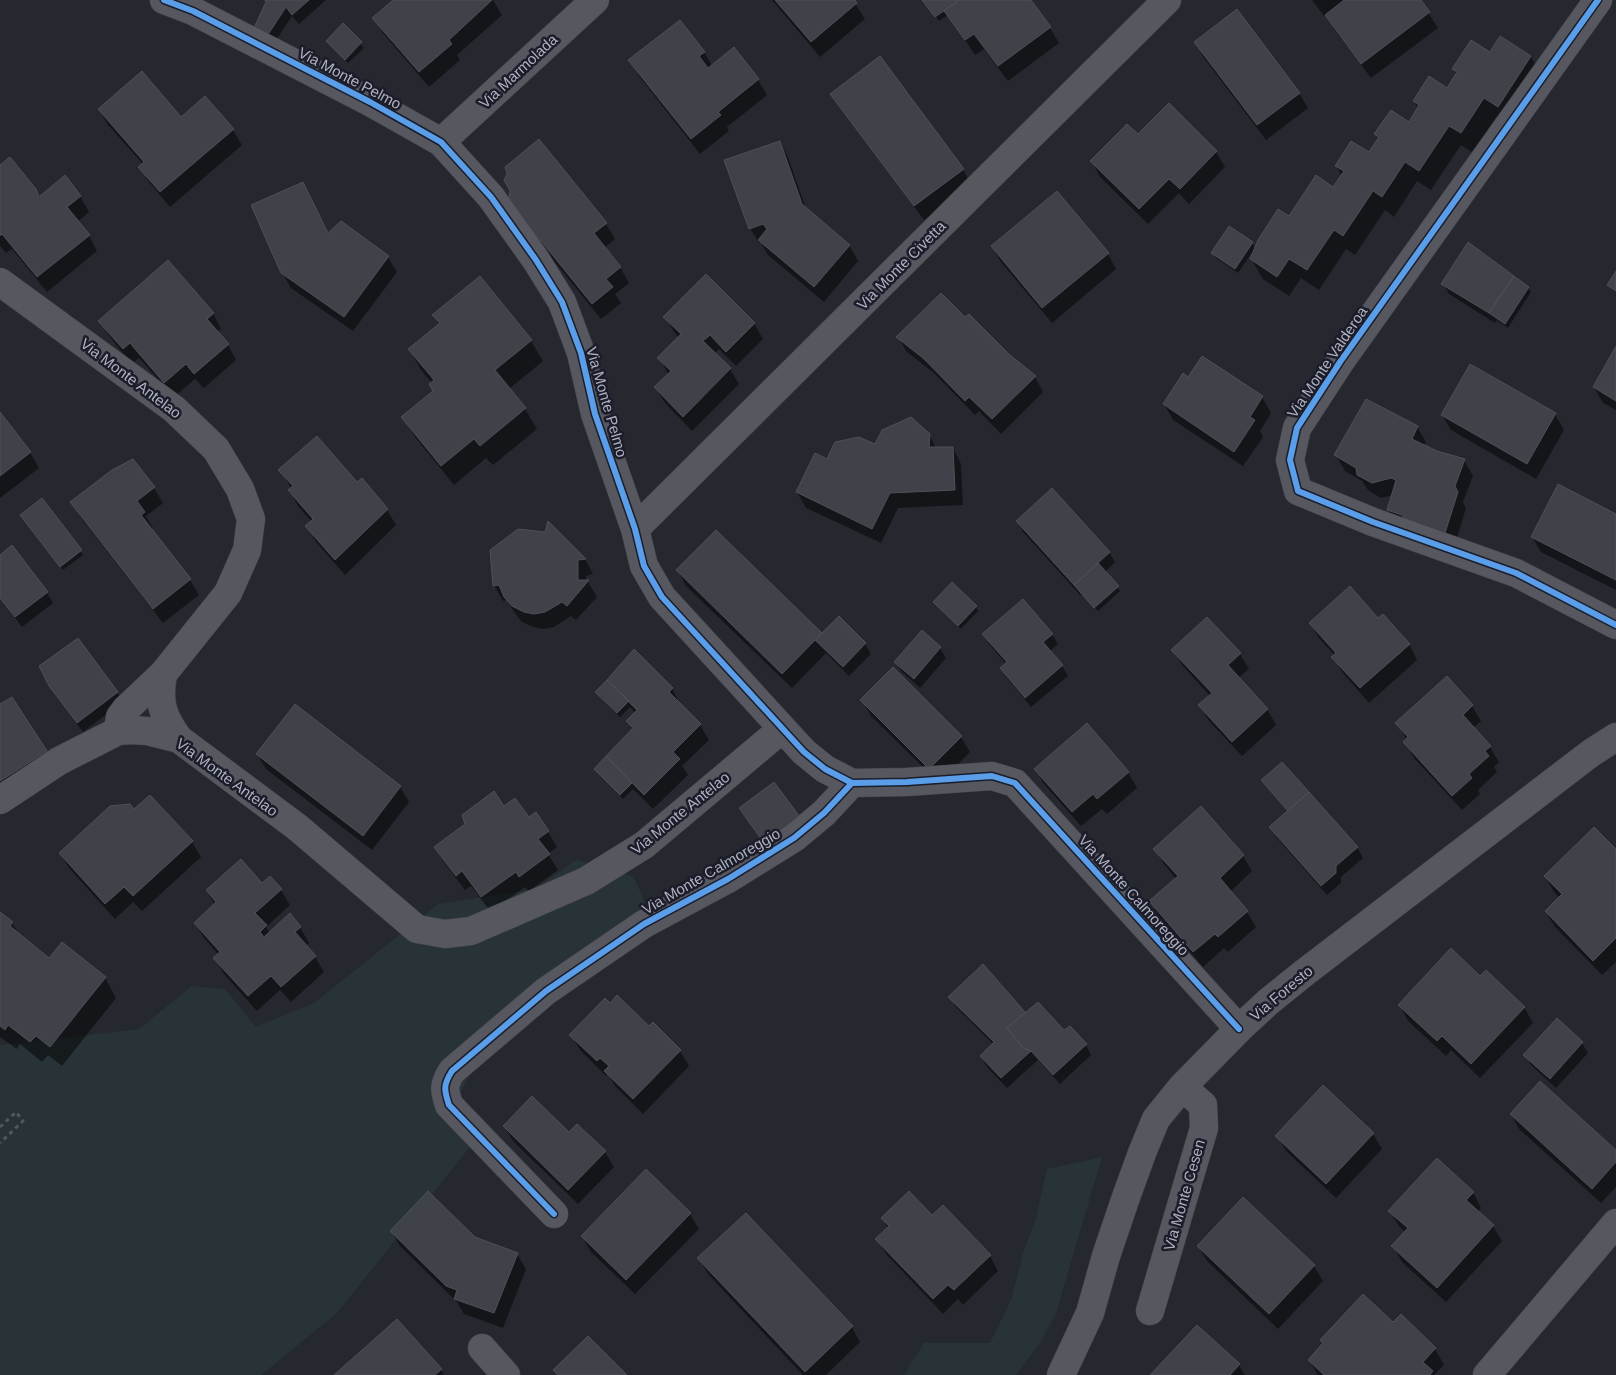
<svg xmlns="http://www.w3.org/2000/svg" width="1616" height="1375" font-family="Helvetica,sans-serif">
	<rect width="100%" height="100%" fill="#262830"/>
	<!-- green -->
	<path fill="#283338" d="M576,860l31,8 27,9 12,28 -12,29 -153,116 -22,47 14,18 -3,32 -133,166 -76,62h-261v-330l139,-16 53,-43 33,3 31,38 58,-24 124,-99 97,-15z
		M1102,1157l-46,156 -16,30 -24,32h-112l20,-32h66l21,-43 12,-47 13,-35 11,-49z"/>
	<!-- shadow -->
	<path fill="#0007" d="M266,0h60l-27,24 -7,-8 -19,29 -13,-5 7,-38z
		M395,0h98l9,15 -45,40 3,5 -31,27 -46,-54 -9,-15z
		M772,0h81l12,19 -45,38z
		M923,0h33l2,2 3,-2h69l20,28 9,15 -51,38 -24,-32 -9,6 -27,-40 -9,6z
		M1312,0h108l18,28 -67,50 -36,-48 -9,-16 -2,2z
		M343,25l21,23 -16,15 -18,-18 -3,-4z
		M1501,37l30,20 11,20 -33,49 -13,-9 -23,36 -12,-8 -30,45 -14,-9 -23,36 -9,-7 -30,45 -9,-6 -27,41 -18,-12 -12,18 -26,-17 -12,-20 38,-41 45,-29 8,-13 -6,-10 33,-12 10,-15 -3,-5 33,-10 10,-15 -5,-8 33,-12 10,-14 -4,-6 37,-16z
		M1195,42l104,51 9,15 -42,32 -62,-82z
		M734,49l24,31 9,15 -40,32 2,4 -29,23 -61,-78 -9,-15 74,-9 8,14z
		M832,94l131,75 8,16 -47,35 -83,-111z
		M99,109l82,9 52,12 9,15 -72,62 -21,-25 -9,-15 3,-3 -35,-39z
		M1138,136l78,16 9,15 -36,37 -10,-11 -31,31 -48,-47 -8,-16z
		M780,142l8,15 18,52 43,36 9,16 -34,41 -56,-47 -7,-12h-2l-9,-15z
		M0,167l35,23 5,8 40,-2 9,16 -12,10 12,14 8,15 -50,41 -35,-43 -6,4 -6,-7z
		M303,184l26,51 59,22 9,15 -44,59 -62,-43 -9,-16z
		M511,191l95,33 9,15 -11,9 16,19 9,16 -14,11 6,9 -20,16 -80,-99z
		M1252,243l3,5 -17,25 -22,-15 -3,-5z
		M992,246l116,8 8,15 -64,54 -51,-61z
		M1443,284l85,3 3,5 -23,36 -12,-8 -1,3 -46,-29z
		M213,313l8,16 -4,3 11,13 8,15 -32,28 -9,-9 -21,18 -35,-39 -7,6 -23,-28 -9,-15z
		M434,315l97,26 12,20 -34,28 16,20 12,20 -44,36 -7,-7 -32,27 -39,-48 -12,-20 31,-26 -2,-8 -11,-13 -11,-20 30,-25z
		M665,317l89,6 9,16 -27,27 -17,-17 -5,5 16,15 9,15 -47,47 -27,-28 -9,-15 13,-13 -10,-17 20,-20 -5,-6z
		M965,319l70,58 8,15 -42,42 -22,-23 -4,4 -41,-42 -27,-21 -9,-15z
		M1616,349v61l-13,-7 -9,-16z
		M1202,357l60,40 9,16 -11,18 3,6 -20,29 -70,-46 -9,-16 25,-26z
		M0,414l30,38 9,16 -39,30z
		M1555,414l9,16 -28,49 -85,-49 -9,-15z
		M1417,427l9,15 -2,4 13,6 27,8 9,16 -10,26 3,6 -12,40 -57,-23 -9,-15 5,-15 -12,3 -13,-8 -6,-9 -17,-10 -9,-16z
		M929,434l7,14h17l8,16 2,41 -65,3 -17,35 -75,-35 -9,-16 78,-46z
		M280,470l77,14 4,-4 26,30 9,15 -51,50 -29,-33 -9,-16 5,-4 -14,-16 -8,-15 2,-2z
		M154,488l9,15 -17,13 7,12 -2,1 39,51 9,15 -36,28 -82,-105 -9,-15z
		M1616,515v75l-75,-38 -9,-15z
		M25,520l55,31 3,4 -20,15z
		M1018,522l91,30 6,10 -10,10 15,19 -22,20 -17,-17 -1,1 -57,-63z
		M549,523l36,36 8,15 -7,2v6h2l9,15 -21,23 -5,-4 -17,11 -10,2 -11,-2 -11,-5 -8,-10 -7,-12 -4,1 -9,-16 52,-52z
		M0,556l47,37 6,10 -31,24 -22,-29z
		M678,571l144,64 17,-17 26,26 6,10 -22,22 -23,-23 -34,35 -106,-102z
		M935,602l41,5 2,4 -17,18 -23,-22z
		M1378,619l31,25 8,16 -48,43 -27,-31 -9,-15 2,-1 -16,-18 -9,-15z
		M922,632l18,16 6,10 -26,30 -18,-16 -6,-10z
		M984,634h68l6,10 -8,7 12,15 6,10 -37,31 -24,-29 -6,-10 5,-4 -17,-20z
		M1173,650l67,4 9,15 -11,9 29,31 9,16 -34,31 -33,-35 -9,-15 10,-10 -28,-31z
		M1447,678l25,28 9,15 -8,7 17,19 9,15 -5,5 3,5 -19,18 2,4 -18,16 -48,-52 -9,-16 2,-2 -10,-17z
		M50,685l67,7 6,10 -40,30 -27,-36z
		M672,688l8,16 20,21 9,15 -27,26 6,9 -35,34 -20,-20 -10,10 -25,-26 -3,-4 38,-39 -5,-9 7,-8 -5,-6 -10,10 -21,-21 -2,-4z
		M862,700l99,37 9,15 -31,31 -68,-67z
		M0,706l46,45 6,10 -52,34z
		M257,754l143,33 9,15 -37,48 -106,-81z
		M1035,769l93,3 9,16 -30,26 -5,-5 -21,17 -37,-42z
		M504,808l25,11 19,13 9,15 -9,7 10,16 -29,21 -4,-4 -34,25 -20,-26 -6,4 -21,-28 -9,-15z
		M1201,808l42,48 9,15 -22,21 17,20 9,15 -28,25 -4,-4 -21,19 -44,-51 -9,-15 26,-22 -12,-15 -9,-15z
		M134,811l58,31 9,15 -59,54 -9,-9 -18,17 -46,-51 -9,-15z
		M1271,828l86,19 6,11 -22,19v6l-14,12 -50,-57z
		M1616,851v111l-14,13 -47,-48 -9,-15 14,-14 -6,-6 -9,-16z
		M270,877l11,13 9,15 -24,22 4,6 30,-6 9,16 -3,3 9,11 9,15 -33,30 -11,-12 -23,21 -33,-37 -9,-16 4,-3 -15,-17 -9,-15 20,-18 -8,-14 55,-6z
		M0,914l12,9 8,13 29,23 56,19 11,20 -54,68 -14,-11 -6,7 -22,-18 -3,5 -17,-12z
		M983,966l42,48 39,18 22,13 5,10 -31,29 -22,-24 -31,28 -20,-21 -6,-11 12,-12 -37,-37 -6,-10z
		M1480,977l44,30 9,16 -53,55 -29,-28 -5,6 -38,-35 -8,-15z
		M610,1004l39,24 31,23 9,15 -46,48 -28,-28 -7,-12 -2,2 -26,-26 -9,-15z
		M1557,1020l25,23 6,10 -32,35 -25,-23 -6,-10z
		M1511,1115l105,37v35l-15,16 -81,-73z
		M504,1126l65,8 36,18 9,15 -36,37 -65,-63z
		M1373,1134l9,15 -46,49 -50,-47 -9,-15z
		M1473,1192l8,16 -3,4 15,14 9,15 -56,61 -44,-40 -9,-16 12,-14 -6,-6 -9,-15z
		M1243,1199l71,67 9,15 -45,48 -71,-68 -9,-15z
		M690,1214l9,15 -64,65 -44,-42 -9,-16z
		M932,1216l58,40 8,15 -35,34 -5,-6 -15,15 -57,-60 -9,-15 11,-11 -6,-10z
		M391,1231l83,7 43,16 9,15 -23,59 -39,-14 -7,-12 -57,-56z
		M699,1259l153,68 8,15 -34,33h-23l-95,-101z
		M1401,1316l34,33 9,16 -10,10h-116l-9,-15 84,-36z
		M1239,1365l6,10h-93z
		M441,1370l3,5h-108z"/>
	<!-- building -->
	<path fill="#404249" stroke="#4e4f58" d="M265,0h44l-17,15 -6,-8 -19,29 -14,-6 13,-28z
		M393,0h99l-43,40 3,4 -33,28 -47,-54z
		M775,0h80l2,3 -46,39z
		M922,0h36v1l-23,16z
		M959,0h72l20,27 -53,39 -24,-32 -9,6 -21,-29z
		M1344,0h77l9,12 -69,52 -36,-49z
		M1237,9l63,84 -43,32 -63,-83z
		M680,20l25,32 -6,4 9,12 26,-21 25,32 -41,33 3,3 -30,24 -63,-79z
		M343,23l19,19 -17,18 -19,-19z
		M1500,36l31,20 -33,51 -14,-9 -23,35 -12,-7 -30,45 -14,-9 -23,35 -9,-6 -30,45 -9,-6 -27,40 -18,-11 -12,18 -27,-18 8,-19 20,-31 11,7 27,-41 17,12 11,-16 -9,-5 16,-25 18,11 10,-15 -5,-3 17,-24 18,12 10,-17 -6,-4 16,-25 18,12 10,-16 -5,-3 19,-29 19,12z
		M880,56l84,113 -50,37 -84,-112z
		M142,71l39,46 24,-21 29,33 -74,63 -22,-25 6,-5 -46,-53z
		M1169,103l48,48 -37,38 -11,-10 -30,30 -49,-48 37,-37 11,10z
		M539,139l68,84 -13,10 27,34 -15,12 7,8 -21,17 -81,-100 -2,-6 1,-7 -6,-11 3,-6 -2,-7z
		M780,141l22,63 48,41 -36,42 -56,-47 9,-11 -4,-5 -14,5 -25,-69z
		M10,157l26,32 3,8 26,-22 16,21 -14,11 23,28 -53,42 -35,-43 -2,2v-71z
		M303,182l25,51 13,-12 48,35 -45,61 -63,-44 -30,-68z
		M1057,191l52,62 -67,55 -51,-62z
		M1229,226l24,16 -18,27 -24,-16z
		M1468,242l46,34 -25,37 -48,-29z
		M168,260l46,53 -7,6 22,25 -35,30 -8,-10 -22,19 -34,-40 -7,6 -25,-28z
		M1616,271v20l-9,-6z
		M706,274l49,49 -29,29 -16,-17 -7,6 28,27 -48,49 -29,-30 17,-16 -14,-13 24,-24 -18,-17z
		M480,276l52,64 -37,30 31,38 -46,38 -6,-7 -33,27 -40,-49 32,-26 -4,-7 5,-4 -26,-31 32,-26 -8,-8z
		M1514,276l15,11 -24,37 -16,-11z
		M941,293l24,24 4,-3 41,41 26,21 -44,43 -23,-22 -4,4 -42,-43 -27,-21z
		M1616,346v55l-23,-14z
		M1202,356l61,40 -13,21 5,3 -21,32 -71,-48 20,-31 5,4z
		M1470,364l86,49 -29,51 -86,-49z
		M1366,399l52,27 -6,13 25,12 28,8 -10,27 3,6 -13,41 -39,-12 -4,-6 -15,-5 9,-30 -5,-2 -19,5 -15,-8 -1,-7 -22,-13z
		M0,412l31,40 -31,24z
		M911,417l19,17 -1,13h24l2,43 -65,3 -18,36 -76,-37 19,-39 12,6 8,-17 24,-5 16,7 7,-14z
		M317,436l40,46 5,-4 26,31 -53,51 -30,-34 8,-7 -25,-29 5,-4 -15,-16z
		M133,459l22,28 -18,14 8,11 -4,3 50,64 -38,30 -83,-107 42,-32z
		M1558,484l58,30v66l-85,-43z
		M1052,488l58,64 -36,33 -58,-64z
		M42,498l40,52 -22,17 -40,-52z
		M548,521l38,38 -8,1v20h11l-22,26 -5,-4 -17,10 -11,2 -10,-2 -12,-6 -8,-9 -5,-12 -6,1 -3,-36 28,-21 27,3z
		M716,530l106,103 -40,41 -106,-104z
		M12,545l36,47 -33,25 -15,-19v-43z
		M1098,563l21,23 -25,22 -20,-23z
		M952,582l25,24 -19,20 -25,-24z
		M1350,586l28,32 5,-4 27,30 -50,44 -29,-31 5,-4 -27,-30z
		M1023,599l30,35 -10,8 20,23 -38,33 -25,-30 7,-6 -25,-28z
		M839,616l27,27 -23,24 -28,-27z
		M1207,617l34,36 -13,12 40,44 -36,33 -34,-37 14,-12 -41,-43z
		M922,630l19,17 -27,32 -20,-17z
		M78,638l40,54 -41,31 -28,-37 -10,-20z
		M634,649l39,39 -4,4 32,32 -28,28 7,7 -36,36 -38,-39 27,-28 -7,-7 11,-11 -30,-30z
		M893,667l69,69 -33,33 -69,-69z
		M1447,676l26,29 -10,10 28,31 -6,5 4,5 -20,18 3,4 -20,18 -49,-54 5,-5 -13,-14z
		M607,680l22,21 -12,12 -22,-21z
		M12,697l35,54 -47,30v-77z
		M295,704l106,82 -38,50 -107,-82z
		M1087,723l42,49 -32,27 -4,-5 -21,18 -38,-43z
		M606,756l26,27 -12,12 -26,-26z
		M1282,762l27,30 -21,19 -27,-31z
		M774,782l26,35 -36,26 -25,-35z
		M494,791l10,15 11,-8 14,19 7,-5 13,19 -11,8 12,15 -31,23 -3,-5 -35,25 -19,-26 -6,5 -22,-29 31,-23 -3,-9z
		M1309,792l49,55 -22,19v7l-15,13 -52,-59z
		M150,795l43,46 -60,55 -9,-9 -19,17 -46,-51 51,-47 20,-2 4,5z
		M1201,806l43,49 -24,23 28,33 -30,26 -3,-3 -22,18 -44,-51 29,-25 -25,-27z
		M1594,827l22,22v89l-23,23 -48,-50 17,-17 -18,-18z
		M241,859l21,24 8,-7 12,13 -27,24 12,12 -7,7 4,5 26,-24 11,14 -6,5 21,24 -35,31 -10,-11 -23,20 -35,-38 7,-6 -26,-29 22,-21 -10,-12z
		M0,912l13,10 -3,4 39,32 13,-16 44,35 -56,70 -14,-11 -6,6 -22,-17 -3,5 -5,-4z
		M1451,948l29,28 6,-6 39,37 -54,57 -29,-28 -5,5 -39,-36z
		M983,964l42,48 -18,16 16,20 8,3 -30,27 -21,-22 14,-14 -46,-45z
		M617,995l32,31 4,-4 28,28 -48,49 -29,-28 5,-5 -9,-8 -3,3 -28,-26 36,-37 5,5z
		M1038,1002l26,28 6,-4 17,18 -34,31 -22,-24 -8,-3 -16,-20z
		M1557,1018l26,24 -33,37 -27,-24z
		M1540,1081l76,69v12l-24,27 -82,-75z
		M1323,1085l51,48 -48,51 -51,-48z
		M532,1096l37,36 8,-8 29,27 -38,39 -65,-64z
		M1437,1158l37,34 -8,8 28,25 -57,63 -46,-42 17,-18 -20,-17z
		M646,1169l45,44 -65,67 -45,-44z
		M428,1191l47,46 43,16 -24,60 -40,-14 3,-9 -11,-4 -56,-55z
		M909,1191l23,24 11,-10 48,50 -37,35 -6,-5 -15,14 -58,-60 14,-13 -8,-8z
		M1243,1197l72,68 -46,49 -72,-68z
		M746,1213l107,113 -48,46 -108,-114z
		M1363,1294l30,28 8,-8 35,34 -13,14 10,9 -3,4h-106l-16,-15 15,-17 -3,-3z
		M397,1319l45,50 -7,6h-101z
		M1197,1325l43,39 -10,11h-80z
		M588,1336l39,39h-69l-5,-5z"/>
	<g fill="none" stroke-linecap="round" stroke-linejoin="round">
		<defs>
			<path id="street" d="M164,0l29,11 177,91 71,40 50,55 45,63 26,42 19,51 14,61 40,115 9,37 18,31 142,155 21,17 27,14
				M1598,0l-258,362 -43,66 -7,32 8,31 75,31 143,51 100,52
				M441,142l154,-142
				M0,282l174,127 42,40 24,40 11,30 -4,31 -19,43 -65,81 -37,35 -6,8 -2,14
				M635,529l532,-529
				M163,674c-5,28 -1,42 16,65
				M0,800l59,-39 59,-30 13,-1 16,1 32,8 118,88 120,102 28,5 26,-3 115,-50 58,-36 138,-116
				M554,1214l-105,-109c-5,-15 -6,-20 3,-34l94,-80 98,-67 84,-45 66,-41 30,-25 28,-30 55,-1 85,-6 23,7 224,246
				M1150,1311l54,-183 -1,-23 -21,-18
				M482,1348l24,27
				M1061,1375l29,-62 16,-57 19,-56 17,-47 14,-34 26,-32 57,-58 29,-27 36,-29 287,-220 25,-16
				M1487,1375l129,-152"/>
		</defs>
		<!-- street casing -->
		<use href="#street" stroke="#424349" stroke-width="29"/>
		<!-- path -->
		<path stroke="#54565d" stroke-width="3" stroke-dasharray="4 4" stroke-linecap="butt" d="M0,1127l16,-15 7,9 -23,22"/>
		<!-- street -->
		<use href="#street" stroke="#56575f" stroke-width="28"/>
		<defs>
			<path id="cycleway" d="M164,0l29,11 177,91 71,40 50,55 45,63 26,42 19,51 14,61 40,115 9,37 18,31 142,155 21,17 27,14
				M1598,0l-258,362 -43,66 -7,32 8,31 75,31 143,51 100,52
				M554,1214l-105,-109c-5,-15 -6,-20 3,-34l94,-80 98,-67 84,-45 66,-41 30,-25 28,-30 55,-1 85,-6 23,7 224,246"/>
		</defs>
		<!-- cycleway casing -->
		<use href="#cycleway" stroke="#1b1d2a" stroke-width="9"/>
		<!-- cycleway -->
		<use href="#cycleway" stroke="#5a9eea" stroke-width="6"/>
	</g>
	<g text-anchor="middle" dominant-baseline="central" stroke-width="5" stroke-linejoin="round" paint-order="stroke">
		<!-- street labels -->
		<g font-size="15" fill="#b0b2c2" stroke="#1b1d2a">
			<text transform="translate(518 71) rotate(-43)">Via Marmolada</text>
			<text transform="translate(350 78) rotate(28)">Via Monte Pelmo</text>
			<text transform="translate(901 265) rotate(-45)">Via Monte Civetta</text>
			<text transform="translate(1327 362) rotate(-56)">Via Monte Valderoa</text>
			<text transform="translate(131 378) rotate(37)">Via Monte Antelao</text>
			<text transform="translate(607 402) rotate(74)">Via Monte Pelmo</text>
			<text transform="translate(227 777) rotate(36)">Via Monte Antelao</text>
			<text transform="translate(680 813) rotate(-39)">Via Monte Antelao</text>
			<text transform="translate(711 871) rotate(-30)">Via Monte Calmoreggio</text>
			<text transform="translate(1134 895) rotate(48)">Via Monte Calmoreggio</text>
			<text transform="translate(1281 993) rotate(-40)">Via Foresto</text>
			<text transform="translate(1184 1195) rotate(-74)">Via Monte Cesen</text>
		</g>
	</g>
</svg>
